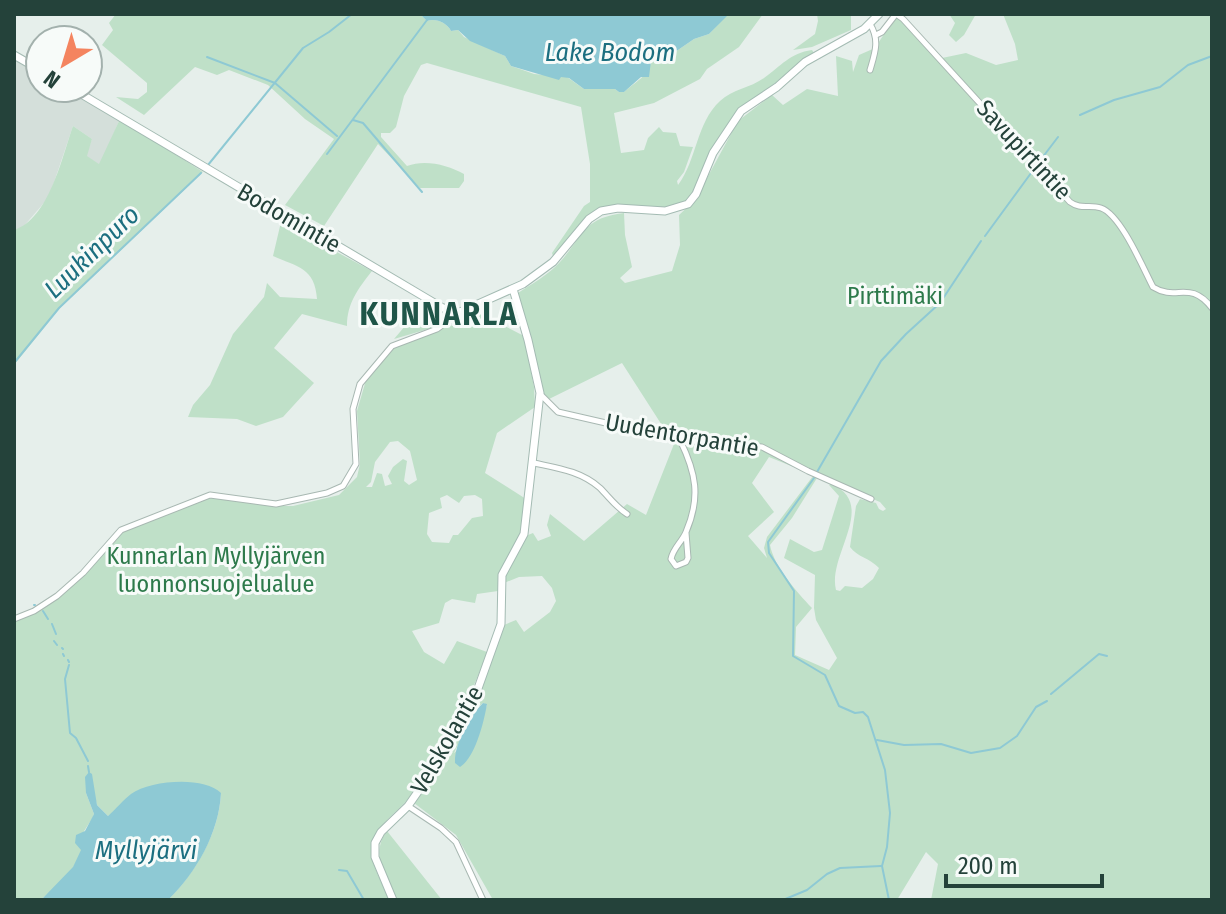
<svg xmlns="http://www.w3.org/2000/svg" width="1226" height="914" font-family="'Fira Sans Condensed',sans-serif">
	<rect width="100%" height="100%" fill="#e6efeb"/>
	<!-- built -->
	<path fill="#d4dfda" d="M14,60l26,15v13h24l56,31 -20,46 -14,-9 6,-17 -19,-13 -24,71 -26,30 -9,3z"/>
	<!-- green -->
	<path fill="#bfe0c8" fill-rule="evenodd" d="M116,14h304l7,7c9,-3 20,2 24,10l7,-1 6,7 41,19 6,10 9,3 14,5 33,3 17,12h31l4,3h5c11,-10 25,-16 27,-31l8,2 35,-24 15,-5 17,-18 37,-2 -24,33 -32,22 -7,10 -46,24 -40,10 7,40 23,-3 4,-12 11,-11 4,5 13,1 4,13 13,1 -9,25 -7,9 1,4c19,-25 18,-62 42,-84 13,-12 30,-13 44,-23 17,-12 26,-25 48,-28l2,3 -80,62 -15,22 -18,35 -5,19 -8,10 -16,7h-70l-48,51 -2,-6 32,-47 6,-4v-38l-9,-57 -154,-44 -6,2 -17,31 -8,31 -6,6h-9v4l26,29c18,-7 41,-1 57,8v7l-5,7h-39l-42,-44 -54,82 -39,-21 49,-66 -29,-20 -37,-34 -39,-15 -12,5 -22,-8 -51,48 -28,-18 22,2 9,-7v-9l-45,-38 11,-15 -4,-7z
		M817,14h34v16l-39,17 -19,3 22,-16 3,-13z
		M897,14l45,44 24,-5 30,12 22,-5 -3,-16 -12,-30h209v886h-281l7,-36 -12,-12 -29,48h-404l-37,-65 -42,-32 32,-48 33,-59 25,-71 12,-5 8,12 26,-20 6,-11 -4,-13 -10,-12 -23,1 -15,6 1,-7 23,-41 5,-2 5,8 13,-5 -4,-11 3,-11 34,27 43,-37 19,11 28,-71 -52,-81 -77,38 -27,-108c14,-9 31,-19 42,-31 24,-27 23,-44 64,-49l1,22 7,32 -12,11 5,5 47,-12 8,-26 -1,-30 16,-15 43,-79 34,-26 11,10 24,-16 31,7 -2,-40 16,5 1,11 6,-17 16,-7zM769,457l111,45 6,7 -3,2 -4,-2 -3,-6 -16,-4 -4,7 -6,41c7,10 20,11 29,21l-6,11 -11,9 -17,-2 -5,5 -4,-1c-9,-35 43,-86 -5,-106l-2,1 10,11 -17,54 -8,2 -24,-13 -6,19 31,17 -1,33 2,12 21,38 -8,12 -34,-15 1,-28 16,-19c-15,-16 -38,-41 -42,-63l22,-27 25,-40 -4,-2 -46,61 -3,11 3,10 -19,-22 26,-24 -22,-29zM483,703l4,2 -9,26 -24,22 22,-44z
		M949,14h27l-12,21 -8,7 -7,-7 6,-12z
		M120,119l83,53 -144,137 -45,56v-135c35,-11 48,-73 59,-104l19,13 -5,17 12,8z
		M281,222l91,49c-14,18 -25,32 -25,55l-45,-12 -28,34 40,35 -31,34 -27,9 -19,-7 -49,-2 5,-12 17,-20 23,-51 31,-37 3,-14 13,14 37,2c-2,-31 -19,-32 -44,-43z
		M423,305l24,14 -12,8 -41,12z
		M478,312l46,24 10,51 1,20 -38,26 -12,40 41,26 -5,34 -19,34 -4,24 -21,3 -2,9 -23,-4 -7,4 -6,20 -27,8 12,21 20,12 13,-23 30,11c-18,51 -44,98 -75,142 -11,16 -34,29 -39,48 -6,19 10,41 17,58h-222c28,-28 51,-67 53,-107l-109,20 -4,3 -11,-11 -3,-11 -8,-1 8,21c-4,12 -18,21 -12,36l-12,24 -27,24 -29,2v-281l12,-4 43,-29 52,-57 72,-28 26,-4 49,9h25l46,-11 18,-18 3,-13 -3,-53 9,-31 29,-34 41,-14 13,-7 8,2 13,-6zM398,441l12,10 7,29 -8,5 -5,-4 3,-20 -4,-2 -10,8 -5,9 4,8 -7,2 -3,-12 -5,-1 -5,14h-6l5,-5 4,-20 15,-20zM447,495l12,8 5,-7 11,-1 7,4 1,17 -11,2 -14,17h-5l-4,8 -17,-1 -5,-8 2,-21 13,-5 -2,-10z
		M387,831l55,69h-44c-13,-22 -28,-47 -11,-69z"/>
	<!-- water -->
	<path fill="#8ec9d4" d="M420,14h309l-20,20 -15,5 -35,24 -8,-2 -2,16h-8l-17,15h-5l-4,-3h-31l-15,-11 -8,-1 -2,3 -48,-14 -6,-10 -35,-15 -12,-11 -7,1c-4,-8 -15,-13 -24,-10z
		M483,703l4,1c-3,18 -12,54 -27,63l-5,-4c-1,-19 15,-47 28,-60z
		M89,772l3,2 5,31 11,11c8,-7 15,-16 23,-22 20,-14 73,-18 90,-1 -2,40 -25,80 -53,107h-132l7,-2 30,-31 8,-17 -6,-7 1,-8 9,-4 9,-17 -8,-21 -1,-16z"/>
	<g fill="none" stroke-linecap="round" stroke-linejoin="round">
		<!-- stream -->
		<path stroke="#8ec9d4" stroke-width="2" d="M207,57l68,26 62,53
			M1080,115l34,-15 46,-13 28,-22 24,-9
			M353,120l10,3 59,69
			M327,154l100,-134
			M1039,162l19,-25
			M208,165l95,-117 26,-16 23,-18
			M985,236l49,-67
			M14,363l45,-55 142,-135
			M817,472l64,-111 25,-27 34,-31 41,-62
			M814,478l-46,64 1,11 25,38 -1,65 32,19 14,31 16,7 8,-1 5,5 17,53 5,43 -3,34 -5,19 7,34
			M34,605h1
			M43,611l5,8
			M52,624l4,10
			M54,641l3,4
			M62,648l1,1
			M63,654l1,2
			M68,660l1,2
			M69,665l-4,14 5,54 6,5 12,23
			M1051,694l48,-40 8,2
			M877,740l27,5 37,-1 30,9 29,-5 17,-12 19,-29 11,-6
			M88,766l1,6
			M339,870l8,1 17,29
			M783,900l24,-10 20,-16 13,-6 41,-2"/>
		<defs>
			<path id="street" d="M896,14l7,5 167,183c11,8 19,2 31,6 20,7 42,60 52,79 24,15 36,-8 59,21
				M876,35l6,-3 14,-18
				M870,70c5,-17 10,-30 0,-46
				M540,394l18,18 122,28 82,7 46,24 63,28
				M680,440c16,33 21,57 6,92 -4,10 -13,16 -15,27l5,7 10,-4 2,-4 -2,-25
				M534,463c23,5 47,8 66,25 9,9 16,19 27,26
				M14,619l20,-8 23,-15 26,-23 38,-43 89,-35 66,9 51,-11 16,-7 13,-22 -3,-55 7,-25 32,-38 45,-17 23,-17
				M408,806l33,22 15,14 27,58"/>
			<path id="secondary" d="M14,55l26,15
				M71,88l372,220 17,4 63,-28 30,-22 36,-43 12,-8 17,-3 47,3 23,-7 8,-10 17,-41 28,-42 36,-24 28,-25 59,-33 15,-15
				M393,900l-18,-43v-14l6,-11 27,-26 16,-23 52,-89 25,-70 1,-49 22,-41 16,-141 -12,-53 -15,-51"/>
		</defs>
		<!-- street casing -->
		<use href="#street" stroke="#a8b8b2" stroke-width="7"/>
		<!-- secondary casing -->
		<use href="#secondary" stroke="#a4bbb3" stroke-width="9"/>
		<!-- street -->
		<use href="#street" stroke="#fff" stroke-width="5"/>
		<!-- secondary -->
		<use href="#secondary" stroke="#fff" stroke-width="7"/>
	</g>
	<g text-anchor="middle" dominant-baseline="central" stroke-width="6" stroke-linejoin="round" paint-order="stroke">
		<!-- street labels -->
		<g font-size="24" fill="#24423a" stroke="#f7fbf9">
			<text transform="translate(1024 150) rotate(47)">Savupirtintie</text>
			<text transform="translate(289 218) rotate(30)">Bodomintie</text>
			<text transform="translate(682 435) rotate(10)">Uudentorpantie</text>
			<text transform="translate(447 740) rotate(-60)">Velskolantie</text>
		</g>
		<!-- park labels -->
		<g font-size="24" fill="#2d7a4b" stroke="#f7fbf9">
			<text x="895" y="296">Pirttimäki</text>
			<text x="216" y="556">Kunnarlan Myllyjärven<tspan x="216" dy="28">luonnonsuojelualue</tspan></text>
		</g>
		<!-- water labels -->
		<g font-size="26" font-style="italic" fill="#1c6f80" stroke="#f7fbf9">
			<text x="610" y="52">Lake Bodom</text>
			<text transform="translate(92 252) rotate(-44)">Luukinpuro</text>
			<text x="146" y="850">Myllyjärvi</text>
		</g>
		<!-- district labels -->
		<g font-size="32" font-weight="bold" letter-spacing="2" fill="#1f5548" stroke="#f7fbf9">
			<text x="439" y="314">KUNNARLA</text>
		</g>
	</g>
	<!-- border -->
	<rect width="1226" height="914" fill="none" stroke="#24423a" stroke-width="32"/>
	<!-- north arrow -->
	<g transform="translate(64 64) rotate(218)"><circle r="38" fill="#f7fbf9" stroke="#a3b1ad" stroke-width="2"/>
	<path d="M0-6L14 30L0 20L-14 30Z" fill="#f4845f"/>
	<text y="-12" font-size="22" font-weight="bold" text-anchor="middle" fill="#24423a">N</text>
	</g>
	<!-- scale -->
	<path d="M946 874v12h156v-12" fill="none" stroke="#24423a" stroke-width="4"/>
	<text x="958" y="874" font-size="24" fill="#24423a" stroke="#f7fbf9" stroke-width="6" paint-order="stroke">200 m</text>
</svg>
